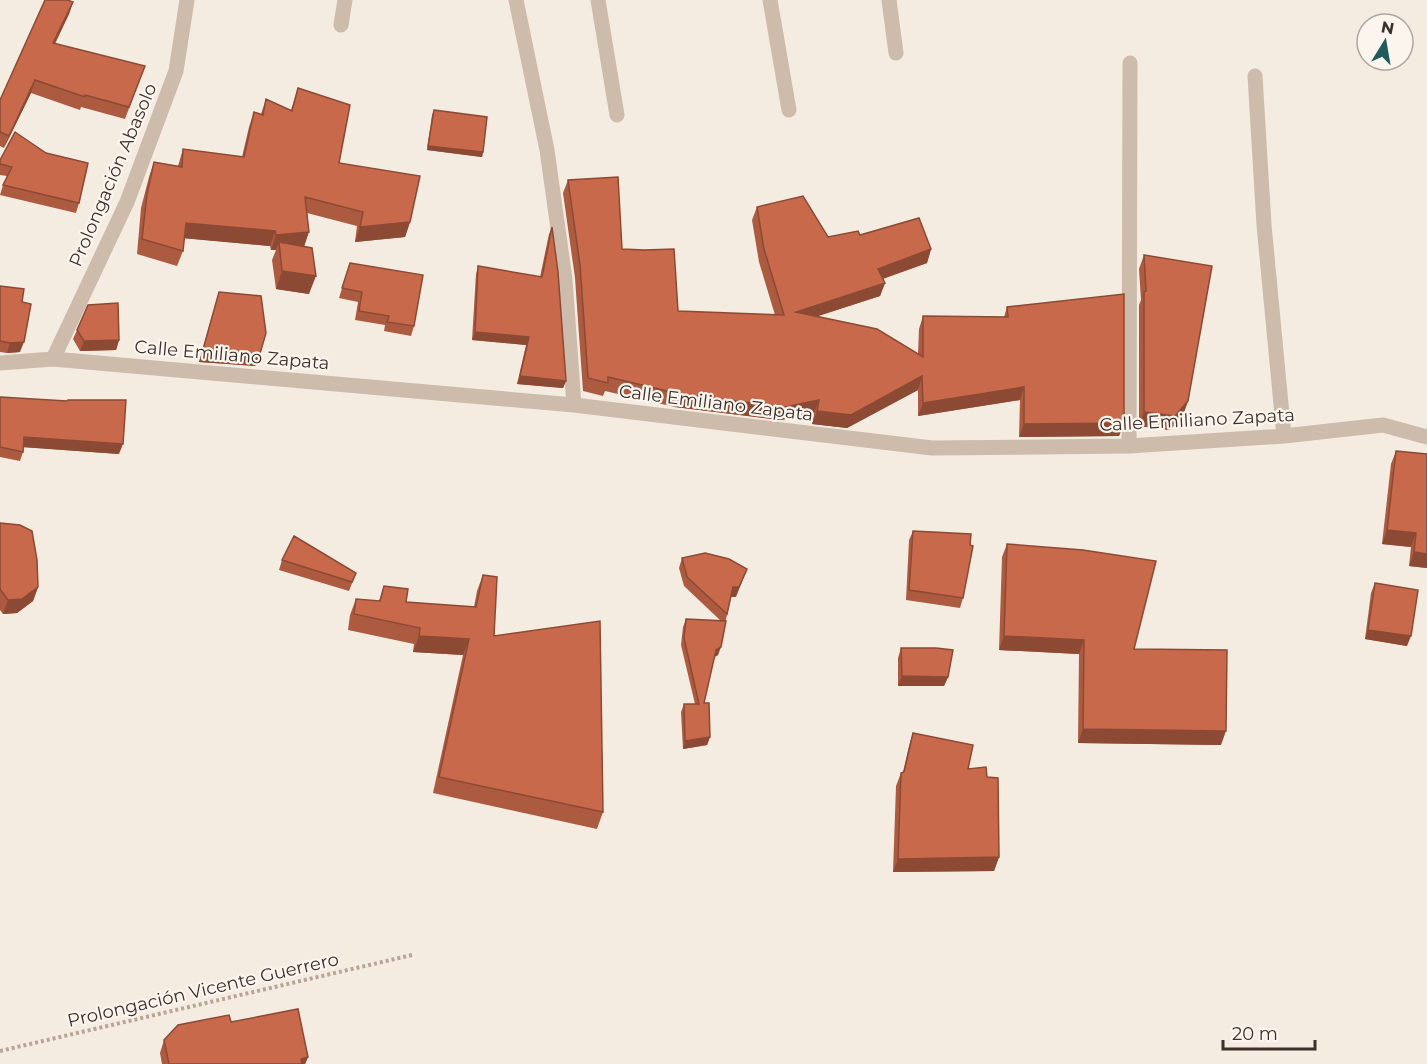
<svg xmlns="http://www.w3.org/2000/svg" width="1427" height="1064" font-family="Montserrat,sans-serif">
	<rect width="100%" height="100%" fill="#f4ebe1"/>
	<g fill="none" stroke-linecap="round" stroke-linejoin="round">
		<!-- path -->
		<path stroke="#b9a596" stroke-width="4" stroke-dasharray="3 3" stroke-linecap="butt" d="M0,1051l412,-96"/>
		<!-- street -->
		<path stroke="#cdbbac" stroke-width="15" d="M516,0l31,150 18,129 9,126
			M598,0l19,115
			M770,0l19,110
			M889,0l7,53
			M341,25l4,-25
			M1255,76l9,149 20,211
			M53,359l74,-157 49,-131 11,-71
			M0,363l53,-4 521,46 358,43 197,-2 155,-10 99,-11 44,12
			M1129,446l1,-383"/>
	</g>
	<!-- wall -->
	<path fill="#ac5a40" d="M73,2l-4,12 -14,30 90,22 -20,53 -44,-12 -1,3 -49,-17 -27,55 -4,-2v-46z
		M298,88l41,75 71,59 -5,15 -50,5 2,-16 -50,-13 -3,33 5,48 -33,-5 -4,-29 4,-10h-5l-1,-4 -86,-8 -1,13 -6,15 -40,-12 4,-46 8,-31 5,-15 24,4 5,-17 59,8 7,-30 5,-15 7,2 5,-15 25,11z
		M434,110l49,42 -1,5 -55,-7 5,-35z
		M0,160l79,43 -3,10 -76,-18 3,-10 4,-9 -7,-1z
		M568,180l54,69 56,62 97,4 -16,-53 -7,-42 5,-13 71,30 32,-2 71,14 -4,14 -44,16 2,4 -5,13 -63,20 101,38 1,-25 4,-13 81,1 3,-10 117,116 -5,13 -100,1 1,-37 -102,16v-26l-71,38 -35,-4 2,-11 -33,7 -106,-13 -70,-16 -2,5 -20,-5 -8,-113 -12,-85z
		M552,227l14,154 -3,7 -46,-4 9,-39 -54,-5 4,-66 2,-8 62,11 9,-43z
		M1144,255l44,146 -5,14 -13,15 -31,-4v-121l2,-5 -2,-31z
		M350,263l64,63 -3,10 -27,-5 1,-6 -30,-5 3,-18 -19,-4z
		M0,286l22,16 -2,50 -13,1 -7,-1z
		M219,292l37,74 -57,-4z
		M77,330l42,10 -3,10 -36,1 -7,-12z
		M0,397l119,57 -95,-7 -1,5 -3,9 -20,-4z
		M1396,451l31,117 -18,-2 2,-19 -29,-3 9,-80z
		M0,523l38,64 -5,14 -16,12 -14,1 -3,-4z
		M913,531l50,67 -3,10 -54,-8 3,-60z
		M1007,544l127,105 87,96 -143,-2 1,-89 -80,-4 3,-93z
		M682,558l54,39h-5l-13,58 -4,2 -10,46 6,34 -3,8 -24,4 -2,-37 3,-8h11l-14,-59 2,-18 3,-8 35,2 -37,-35 -5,-18z
		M282,560l74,13 -7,18 -70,-21z
		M483,575l11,61 109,176 -6,17 -164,-36 30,-138 -50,-3 1,-8 -66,-14 2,-15 6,-16 23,2 5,-15 22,16 68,5 3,-16z
		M1375,583l32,63 -42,-7 6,-46z
		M901,648l47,29 -4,9h-46v-28z
		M913,733l55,36 31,88 -5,14 -101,1 3,-86 5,-13 2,-1 6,-26z
		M231,1022l77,35 -3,7h-143l-2,-11 4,-13z"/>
	<!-- shaded-wall -->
	<path fill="#8c4a34" d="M73,2l-4,12 -20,41 4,-12z
		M35,80l-4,13 -27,55 5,-12z
		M428,146l55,6 -1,5 -55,-7z
		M410,222l-5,15 -50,5 5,-15z
		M186,223l89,8 -5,15 -89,-8z
		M309,232l-5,15 -25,-5 -3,8h-5l5,-15z
		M931,249l-4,14 -54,19 5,-13z
		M282,271l34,5 -7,18 -33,-5z
		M885,283l-5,13 -89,29 5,-13z
		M475,332l54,5 -3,8 -54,-5z
		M119,340l-3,10 -36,1 4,-10z
		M24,342l-4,10 -13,1 3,-10z
		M202,353l57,4 -3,9 -57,-4z
		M520,376l46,5 -3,7 -46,-4z
		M922,376l-4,14 -71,38 -35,-4 5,-13z
		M1024,387l-4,13 -102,16 5,-13z
		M680,394l139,6 -5,13 -33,7 -106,-13z
		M1188,401l-5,14 -13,15 -31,-4 5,-14z
		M1124,423l-5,13 -100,1 5,-13z
		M24,437l99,7 -4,10 -98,-7z
		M1387,530l29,3 -5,14 -29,-3z
		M1414,552l13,2v14l-18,-2z
		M747,569l-11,28h-7l4,-10z
		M38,587l-5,14 -16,12 -14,1 5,-14z
		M1368,630l43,6 -4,10 -42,-7z
		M419,636l50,3 -6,16 -50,-3z
		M1004,636l80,4 -5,14 -80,-4z
		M721,647l-3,8 -5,3 3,-8z
		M902,676l46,1 -4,9h-46z
		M1083,729l143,2 -5,14 -143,-2z
		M710,737l-3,8 -24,4 2,-8z
		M999,857l-5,14 -101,1 5,-13z
		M308,1057l-3,7h-6l2,-5z"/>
	<!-- building -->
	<path fill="#c8694b" stroke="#8c4a34" stroke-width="1.5" d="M45,0h22l6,2 -20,41 92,23 -16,41 -44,-12v2l-50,-17 -26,56 -9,-4v-32z
		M298,88l52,17 -11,58 81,13 -10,46 -50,5 3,-15 -58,-15 4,35 -33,3 -1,-4 -89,-8 -3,28 -41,-12 5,-45 7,-32 28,5 1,-18 61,8 10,-45 9,3 3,-16 26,12z
		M434,110l53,7 -4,35 -55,-6z
		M15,132l31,21 42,10 -9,40 -76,-18 9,-18 -12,-3v-4z
		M618,177l4,72 22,1 30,-1 4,62 106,4 -20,-66 -7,-42 46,-11 25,41 30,-6 2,4 59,-17 12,31 -53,20 7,14 -89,29 81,17 46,28v-41l85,1 -1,-10 117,-13v129l-100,1v-37l-101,16 -1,-27 -71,39 -34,-4 2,-11 -34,7 -105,-13 -72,-17v6l-20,-5 -8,-113 -12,-85z
		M552,227l6,45 8,109 -46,-5 9,-39 -54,-5 3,-66 64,11z
		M279,242l33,6 4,28 -34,-5z
		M1144,255l68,11 -24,135 -13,15 -31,-4v-120l2,-1z
		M350,263l73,12 -9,51 -27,-4 2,-6 -30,-5 3,-19 -20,-4z
		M0,286l24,3 -2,13 9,2 -7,38 -14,1 -10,-2z
		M219,292l42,4 5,37 -7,24 -57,-4z
		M118,303l1,37 -35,1 -7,-11 11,-25z
		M0,397l67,4 1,-1h58l-3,44 -99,-7 -1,15 -23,-5z
		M1396,451l31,3v100l-13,-2 2,-19 -29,-3z
		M0,523l20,2 12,6 5,29 1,27 -16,12 -14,1 -8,-11z
		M913,531l58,3 -1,11 3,1 -10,52 -54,-8z
		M294,536l62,37 -4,9 -70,-22z
		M1007,544l76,6 73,11 -22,88 93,1 -1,81 -143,-2 1,-89 -80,-4z
		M705,553l24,6 18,10 -8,18h-6l-6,27 -40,-37 -5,-19z
		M483,575l14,2 -3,59 106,-15 3,191 -164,-35 30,-138 -50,-3 1,-8 -66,-14 2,-15 24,2 4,-15 24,3 -2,13 70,5z
		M1375,583l43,7 -7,46 -43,-6z
		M686,619l40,2 -5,26 -5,3 -12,53h5l1,34 -25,4 -1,-37h15l-15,-66z
		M901,648h35l17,2 -5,27 -46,-1z
		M913,733l60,12 -5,24 18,-2 1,10 11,1 1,79 -101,2 3,-86 3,-1z
		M298,1009l10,48 -7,2 1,5h-133l-5,-24 14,-15 51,-10 2,7z"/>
	<g text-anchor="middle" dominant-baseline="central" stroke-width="4.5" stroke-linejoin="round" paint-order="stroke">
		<!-- street labels -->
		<g font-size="18" fill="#3b302b" stroke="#fbf5ee">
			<text transform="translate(113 175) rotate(-67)">Prolongación Abasolo</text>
			<text transform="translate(232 355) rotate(5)">Calle Emiliano Zapata</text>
			<text transform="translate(716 403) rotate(7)">Calle Emiliano Zapata</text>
			<text transform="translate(1197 420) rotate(-3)">Calle Emiliano Zapata</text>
			<text transform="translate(203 990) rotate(-13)">Prolongación Vicente Guerrero</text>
		</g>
	</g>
	<!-- north arrow -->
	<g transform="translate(1385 42) rotate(11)"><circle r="28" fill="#fbf5ee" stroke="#aea6a0" stroke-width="1.5"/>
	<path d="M0-4.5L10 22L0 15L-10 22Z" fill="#1f5a5e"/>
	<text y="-9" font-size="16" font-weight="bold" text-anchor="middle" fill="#3b302b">N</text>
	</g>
	<!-- scale -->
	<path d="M1223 1040v9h92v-9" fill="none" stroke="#3b302b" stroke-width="3"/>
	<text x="1232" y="1040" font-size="18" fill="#3b302b" stroke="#fbf5ee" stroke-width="4.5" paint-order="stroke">20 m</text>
</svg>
